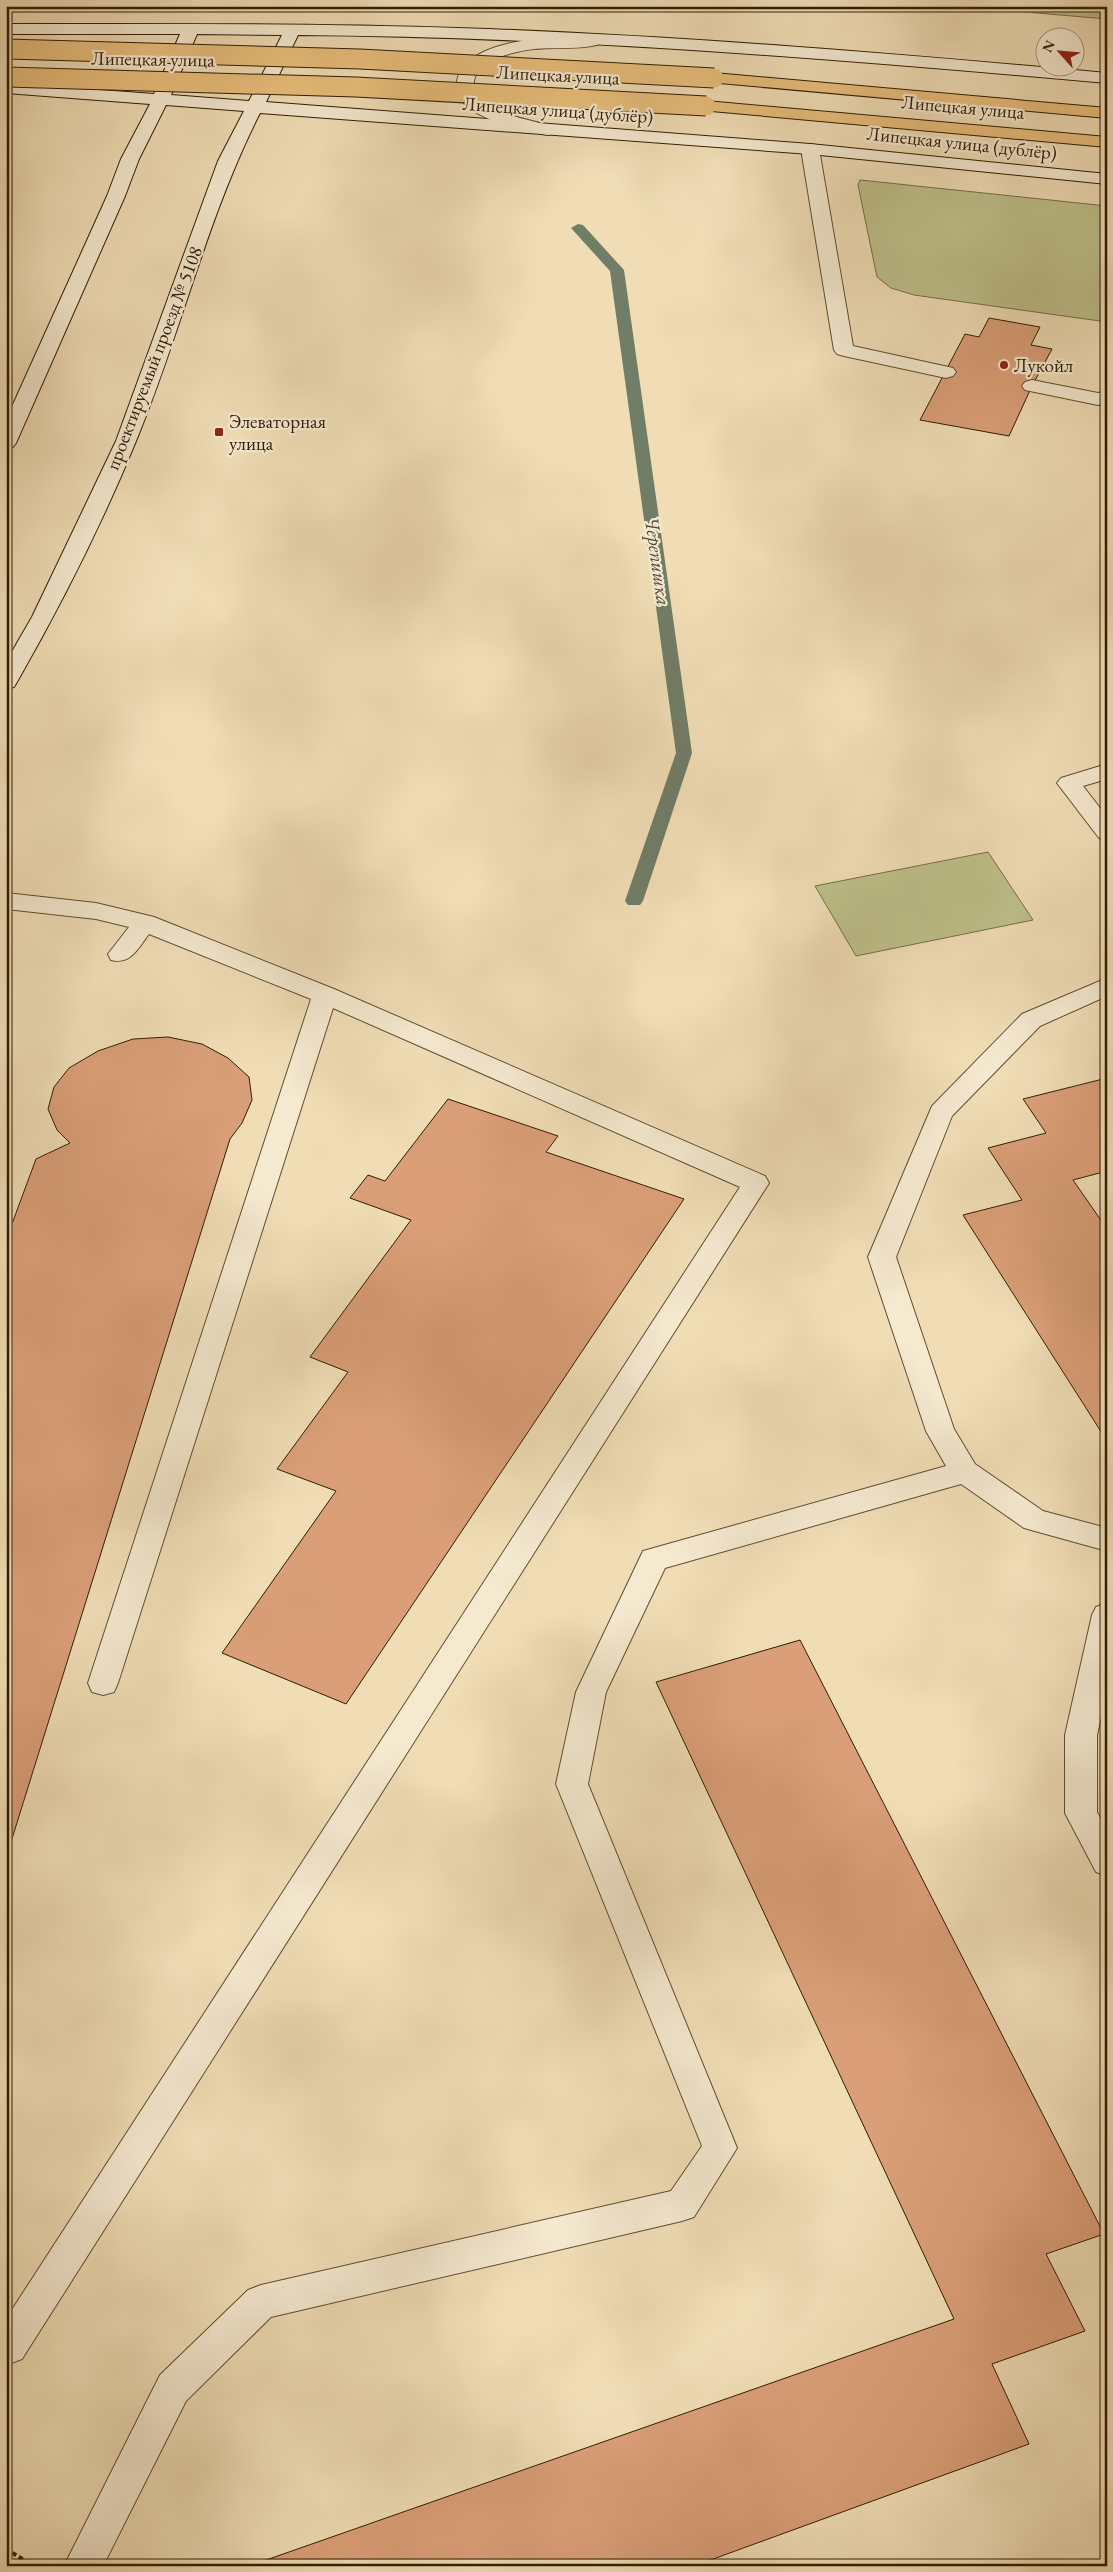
<svg xmlns="http://www.w3.org/2000/svg" width="1113" height="2572" font-family="'EB Garamond',serif">
	<rect width="100%" height="100%" fill="#f0ddb6"/>
	<filter id="stains"><feTurbulence type="fractalNoise" baseFrequency=".004" numOctaves="4"/><feColorMatrix values="0 0 0 0 .2 0 0 0 0 .09 0 0 0 0 .02 0 0 0 .5 -.17"/></filter>
	<radialGradient id="worn" r=".72"><stop offset=".6" stop-color="#630" stop-opacity="0"/><stop offset="1" stop-color="#630" stop-opacity=".3"/></radialGradient>
	<!-- green -->
	<path fill="#bec08b" stroke="#776e48" d="M955,6l152,1v12z
		M860,180l247,26v116l-193,-27 -23,-7 -14,-11 -19,-92z
		M988,852l45,68 -177,36 -41,-70z"/>
	<g fill="none" stroke-linecap="round" stroke-linejoin="round">
		<!-- stream -->
		<path fill="#707d67" fill-rule="evenodd" d="M578,224l5,1 41,45 68,483 -49,148 -3,4h-12l-3,-4 51,-148 -66,-482 -39,-43z"/>
	</g>
	<!-- building -->
	<path fill="#da9f78" stroke="#301d04" d="M989,318l51,9 -9,18 21,4 -20,37 -23,50 -89,-16 45,-86 14,3z
		M168,1037l34,7 26,14 21,19 3,23 -10,23 -12,16 -224,719v-618l30,-81 34,-16 -13,-13 -9,-21 6,-22 15,-19 29,-17 35,-12z
		M1107,1078v93l-34,9 34,49v212l-144,-226 59,-15 -34,-52 58,-15 -23,-34z
		M448,1099l110,37 -12,16 138,47 -338,505 -124,-51 114,-162 -59,-22 71,-97 -38,-15 101,-137 -61,-22 18,-23 17,6z
		M800,1640l304,594 -58,20 39,77 -93,33 37,80 -335,122h-445l705,-247 -298,-637z"/>
	<g fill="none" stroke-linecap="round" stroke-linejoin="round">
		<defs>
			<path id="service" d="M810,144l6,1 3,4 34,197 100,22 3,4 -3,4 -7,2 -102,-22 -7,-2 -3,-4 -33,-201 3,-4z
				M1032,380l66,13 9,-2v12l-9,2 -73,-15 -3,-4 3,-4z
				M1107,764v15l-24,7 24,31v23l-8,-2 -42,-55 4,-5z
				M6,893l90,10 58,14 180,72 431,187 4,7 -747,1176 -16,6v-46l734,-1132 -407,-179 -215,675 -4,9 -11,3 -11,-3 -4,-9 223,-684 -162,-65c-11,14 -18,31 -38,26l-3,-6 21,-27 -33,-8 -90,-10z
				M1107,978v18l-67,30 -88,90 -56,141 58,172 21,35 68,47 64,17v23l-83,-23 -63,-44 -296,84 -59,124 -18,92 149,364 -43,69 -12,4 -411,96 -85,84 -83,165h-39l96,-191 88,-85 13,-5 410,-94 31,-45 -146,-362 20,-92 67,-141 303,-85 -20,-35 -58,-174 64,-151 90,-92z
				M1107,1603v85l-10,47v77l10,18v46l-11,-4 -31,-59v-78l27,-120 4,-8z"/>
			<path id="tertiary" d="M591,36l8,5 -2,4c-26,6 -54,0 -80,7 -14,3 -37,10 -42,25 -11,33 55,43 78,49l3,4 -3,4 -6,1c-26,-6 -102,-19 -89,-58 5,-16 23,-25 38,-30 31,-10 63,-10 95,-11z"/>
			<path id="secondary" d="M6,24c161,0 322,-1 482,5 207,8 413,25 619,44v10c-269,-24 -539,-46 -809,-48l-32,67 544,42 297,30v10l-297,-30 -550,-41c-53,104 -79,220 -124,328 -34,83 -75,164 -119,241l-3,5 -8,2v-27l26,-45 84,-176 102,-280 26,-50 -78,-6 -27,54 -14,37 -109,247 -3,4 -7,2v-29l101,-224 14,-37 29,-55 -144,-11v-10l148,11 26,-60h-174zM197,34l85,1 -33,66 -78,-6z"/>
			<path id="primary" d="M714,73l393,35v10l-399,-36 -3,-4 3,-4z
				M706,101l401,36v10l-407,-37 -3,-4 3,-4z"/>
		</defs>
		<!-- service casing -->
		<use href="#service" stroke="#604d30" stroke-width="2"/>
		<!-- tertiary casing -->
		<use href="#tertiary" stroke="#604d30" stroke-width="2"/>
		<!-- secondary casing -->
		<use href="#secondary" stroke="#301d04" stroke-width="2"/>
		<!-- primary casing -->
		<use href="#primary" stroke="#301d04" stroke-width="2"/>
		<!-- path -->
		<path stroke="#301d04" stroke-width="4" stroke-dasharray="4.5 3" stroke-linecap="butt" d="M6,2549l23,14"/>
		<!-- service -->
		<use href="#service" fill="#f5e9d0" fill-rule="evenodd"/>
		<!-- tertiary -->
		<use href="#tertiary" fill="#f5e9d0" fill-rule="evenodd"/>
		<!-- secondary -->
		<use href="#secondary" fill="#f5e9d0" fill-rule="evenodd"/>
		<!-- primary -->
		<use href="#primary" fill="#e8be7b" fill-rule="evenodd"/>
		<defs>
			<path id="primary-bridge" d="M6,49l354,10 354,19
				M6,77l350,10 350,19"/>
		</defs>
		<!-- primary-bridge casing -->
		<use href="#primary-bridge" stroke="#301d04" stroke-width="21" stroke-linecap="butt"/>
		<!-- primary-bridge -->
		<use href="#primary-bridge" stroke="#e8be7b" stroke-width="19"/>
	</g>
	<!-- markers -->
	<g fill="#8f2418" stroke="#f5e9d0" stroke-width="2">
		<circle cx="1004" cy="365" r="5"/>
		<rect x="214" y="427" width="10" height="10" rx="2.5"/>
	</g>
	<g text-anchor="middle" dominant-baseline="central" stroke-width="4.5" stroke-linejoin="round" paint-order="stroke">
		<!-- far-street labels -->
		<g font-size="19" fill="#301d04" stroke="#f5e9d0">
			<text transform="translate(153 59) rotate(1)">Липецкая улица</text>
			<text transform="translate(558 75) rotate(3)">Липецкая улица</text>
			<text transform="translate(963 107) rotate(5)">Липецкая улица</text>
			<text transform="translate(558 110) rotate(4)">Липецкая улица (дублёр)</text>
			<text transform="translate(962 143) rotate(6)">Липецкая улица (дублёр)</text>
			<text transform="translate(154 358) rotate(-69)">проектируемый проезд № 5108</text>
		</g>
		<!-- far-poi labels -->
		<g font-size="19" fill="#301d04" stroke="#f5e9d0" text-anchor="start">
			<text x="1014" y="365">Лукойл</text>
			<text x="229" y="421">Элеваторная<tspan x="229" dy="22">улица</tspan></text>
		</g>
		<!-- far-water labels -->
		<g font-size="20" font-style="italic" fill="#504d36" stroke="#f5e9d0">
			<text transform="translate(658 561) rotate(82)">Черепишка</text>
		</g>
	</g>
	<!-- margin -->
	<rect width="1113" height="2572" fill="none" stroke="#f0ddb6" stroke-width="25"/>
	<rect x="8" y="8" width="1098" height="2557" fill="none" stroke="#301d04" stroke-width="2.5"/>
	<rect x="12" y="12" width="1088" height="2547" fill="none" stroke="#301d04"/>
	<!-- north arrow -->
	<g transform="translate(1060 52) rotate(297)"><circle r="24" fill="#f5e9d0" stroke="#a6977e"/>
	<path d="M0-4L9 19L0 12L-9 19Z" fill="#8f2418"/>
	<text y="-8" font-size="14" font-weight="bold" text-anchor="middle" fill="#301d04">N</text>
	</g>
	<rect width="100%" height="100%" filter="url(#stains)"/>
	<rect width="100%" height="100%" fill="url(#worn)"/>
</svg>
